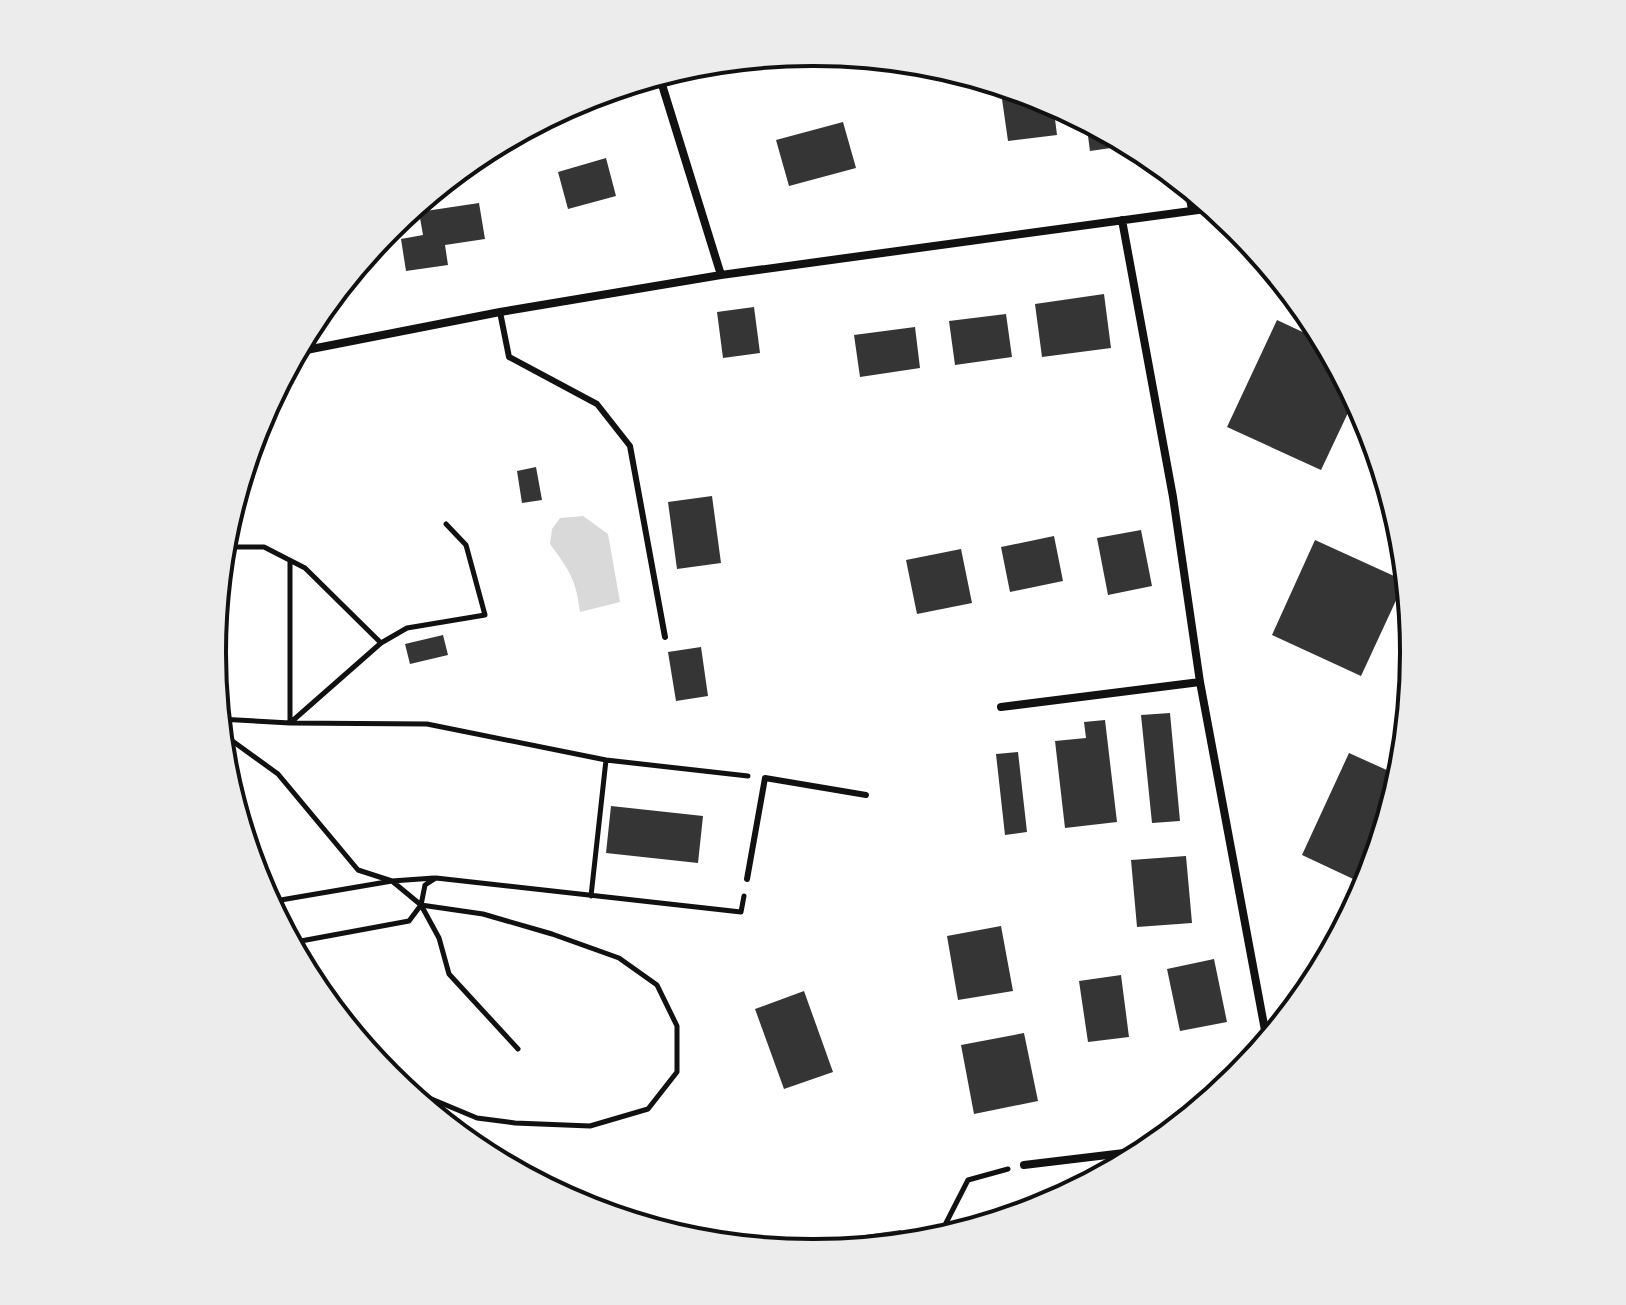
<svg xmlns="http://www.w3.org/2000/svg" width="1626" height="1305" font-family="Overpass,sans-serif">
	<rect width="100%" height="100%" fill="#fff"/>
	<!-- water -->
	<path fill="#d9d9d9" d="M583,516l25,18 12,68 -40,10c-4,-33 -11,-42 -30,-68l2,-15 8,-11z"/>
	<!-- building -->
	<path fill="#353535" d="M1000,85l43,13 10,5 4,32 -49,6z
		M600,93l4,12 -50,18 -3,-8 33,-17z
		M1086,121l45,24h1l-42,6z
		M843,122l13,46 -67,18 -13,-46z
		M606,158l10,38 -48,13 -10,-37z
		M479,203l6,36 -40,6 3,20 -42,6 -5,-32 22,-4 -4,-23z
		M1104,294l7,54 -69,9 -7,-53z
		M754,307l6,46 -37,5 -6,-46z
		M1006,314l6,43 -57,8 -6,-44z
		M1277,320l47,22 31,56 -34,72 -94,-43z
		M915,327l5,41 -60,9 -6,-42z
		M536,467l6,33 -20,3 -5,-32z
		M712,496l9,67 -44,6 -9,-67z
		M1141,530l11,56 -44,9 -11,-57z
		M1054,536l9,45 -53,11 -9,-45z
		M1315,540l90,41 -44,95 -89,-41z
		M961,549l11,54 -55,11 -11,-54z
		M443,635l5,20 -38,9 -5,-20z
		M701,647l7,49 -32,5 -8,-49z
		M1170,713l10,108 -28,2 -11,-108z
		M1105,720l12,102 -52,6 -10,-87 31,-3 -2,-16z
		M1018,752l9,80 -22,3 -9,-81z
		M1349,753l51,23 -34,109 -64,-30z
		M611,806l92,10 -5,47 -92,-10z
		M1186,856l6,67 -55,4 -6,-67z
		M1001,926l12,65 -55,9 -11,-64z
		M1214,959l13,63 -47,9 -13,-62z
		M1121,975l8,62 -41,5 -9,-61z
		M804,991l29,81 -49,17 -29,-80z
		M1024,1033l14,68 -64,13 -13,-69z
		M901,1230l3,14 -91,9 -11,-1 -1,-8z"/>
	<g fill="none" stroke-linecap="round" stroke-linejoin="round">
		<!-- path -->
		<path stroke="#111" stroke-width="5" d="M223,547h41l41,21 76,75
			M290,561v162l91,-80 26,-15 78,-13 -19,-70 -20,-21
			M219,719l71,4 137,1 179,36
			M220,732l58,42 80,96 34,11 29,24 18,33 10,36 69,75
			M591,896l15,-136 142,16
			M269,902l123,-21 42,-3
			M290,943l119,-22 12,-16 4,-20 11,-7 305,34 3,-16
			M398,1085l79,33 38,5 75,3 58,-17 29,-37v-46l-20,-41 -38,-27 -67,-24 -69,-20 -62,-9
			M948,1236l-2,-13 22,-43 40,-11"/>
		<!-- service -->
		<path stroke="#111" stroke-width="6" d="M500,312l9,45 88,47 33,42 35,191
			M747,879l18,-101 101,17"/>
		<!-- minor -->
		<path stroke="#111" stroke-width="8" d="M659,75l62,200
			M1188,187l4,23
			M1122,220l51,277 27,185 67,359
			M296,352l204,-40 221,-37 492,-67
			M1001,707l199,-25
			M1024,1165l125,-15"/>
	</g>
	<!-- crop -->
	<path d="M0 0H1626V1305H0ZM812 66H814A586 586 0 0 1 1400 652V653A586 586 0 0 1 814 1239H812A586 586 0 0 1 226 653V652A586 586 0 0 1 812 66Z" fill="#ececec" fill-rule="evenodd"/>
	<path fill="none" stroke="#111" stroke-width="4" d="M812 66H814A586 586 0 0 1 1400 652V653A586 586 0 0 1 814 1239H812A586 586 0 0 1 226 653V652A586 586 0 0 1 812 66Z"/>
</svg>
